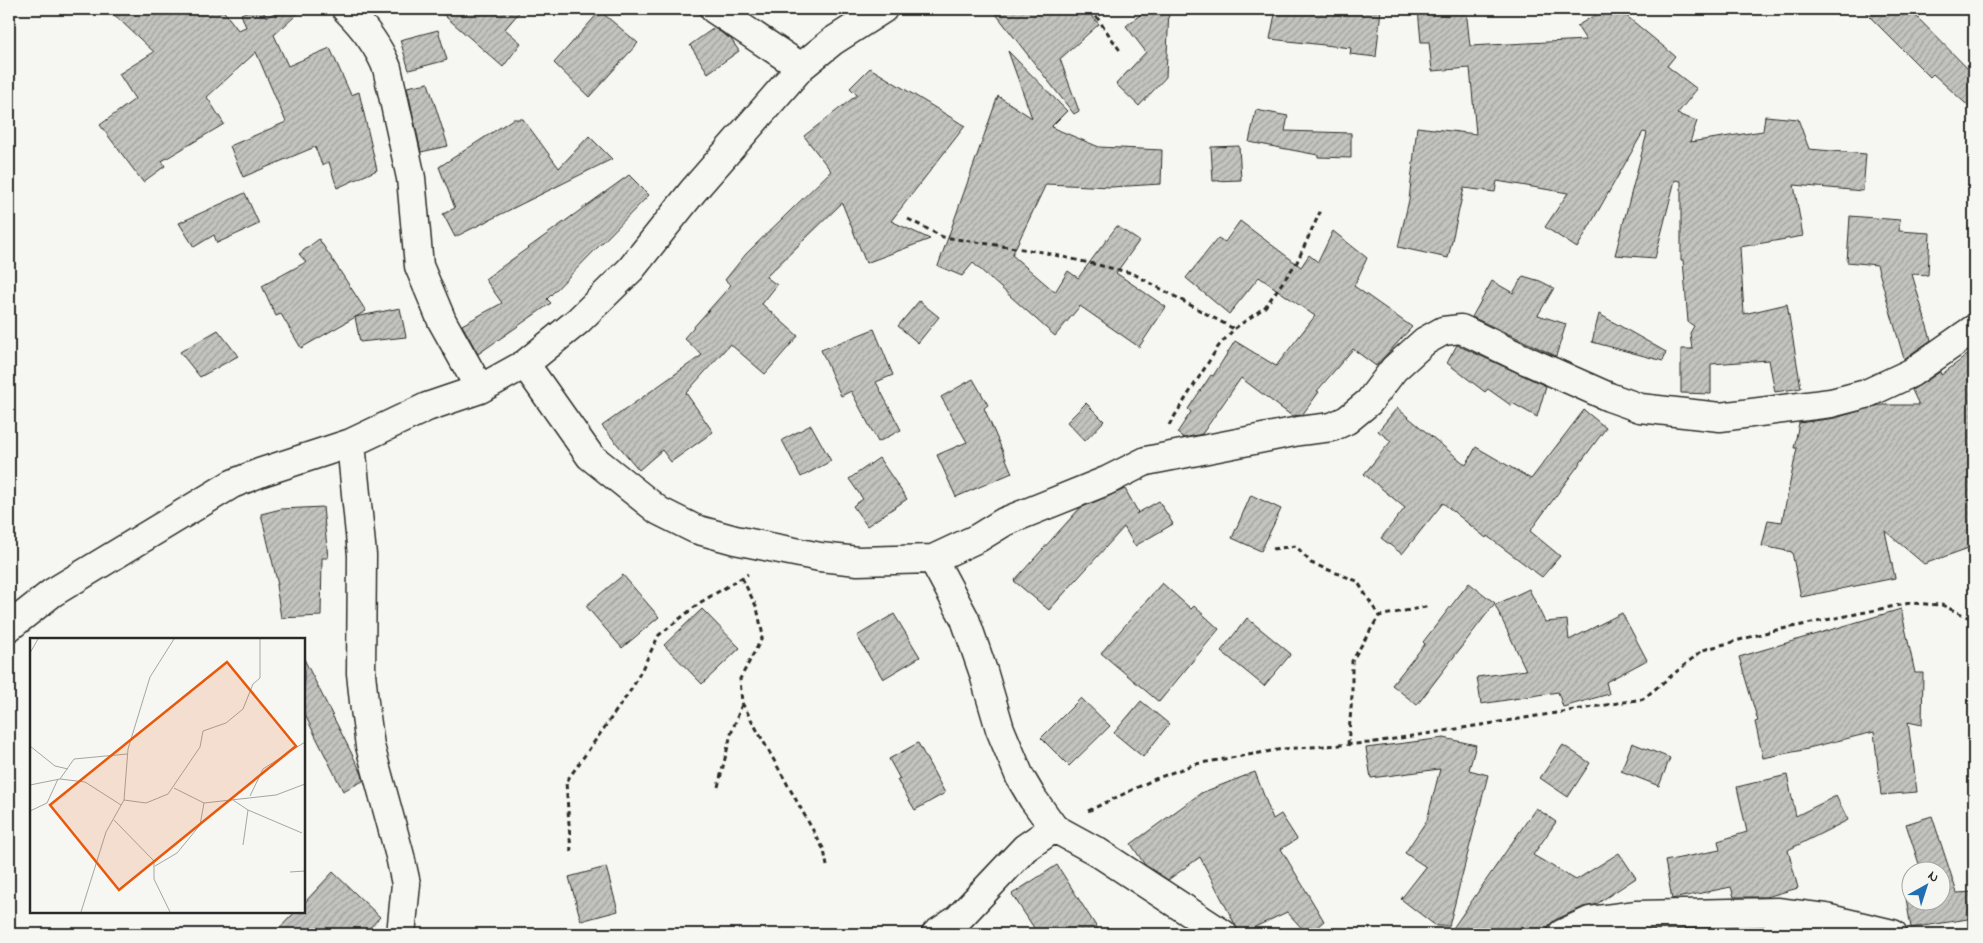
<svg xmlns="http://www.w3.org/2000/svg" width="1983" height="943" font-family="'Indie Flower',sans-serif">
	<defs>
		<pattern id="building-hatch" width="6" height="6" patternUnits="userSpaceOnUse" patternTransform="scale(1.25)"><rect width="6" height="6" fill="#c3c3c0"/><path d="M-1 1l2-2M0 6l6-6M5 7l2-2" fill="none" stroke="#9f9f9c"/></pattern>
	</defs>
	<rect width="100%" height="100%" fill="#f6f6f2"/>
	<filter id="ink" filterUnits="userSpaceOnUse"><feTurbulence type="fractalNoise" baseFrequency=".02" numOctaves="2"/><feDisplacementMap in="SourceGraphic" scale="10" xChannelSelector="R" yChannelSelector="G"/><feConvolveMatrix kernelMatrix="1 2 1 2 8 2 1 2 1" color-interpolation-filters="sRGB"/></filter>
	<g filter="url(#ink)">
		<!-- building -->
		<path fill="url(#building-hatch)" stroke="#2b2b2b" d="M108,9h114l16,21 8,-3 -5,-13 13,-5h8l4,8 18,-8h19l-29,26 14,31 42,-18 21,47 8,-3 18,78 -40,18 -8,-26 -7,3 -7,-18 -72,30 -13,-31 56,-24 -30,-70 -49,45 17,27 -62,37 3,5 -22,16 -43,-57 35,-26 -16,-25 35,-22z
			M437,9h85l-17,20 16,14 -18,24z
			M992,9h93l14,15 -39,35 19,52 -5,3z
			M1147,9h22l-3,68 -27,29 -23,-22 30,-32 -20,-26z
			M1276,9h105l-5,48 -26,-3 1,-6 -81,-9z
			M1418,9h48l4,37 116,-6 -9,-14 28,-17h13l57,47 -8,10 30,23 -20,25 20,7 -7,21 73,-11 2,-15 33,3 11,30 57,5 -3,37 -69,-6 9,51 -63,11 4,67 43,-10 14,84 -26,4 -6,-32 -58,4v30l-30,-1v-44h11l-2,-16 4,-7 -6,-4 -5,-62h-2v-79l-6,-1 -20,78 -40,-3 32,-122 -4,-1 -66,116 -32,-21 23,-34 -71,-12 -2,11 -31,-4 -16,70 -50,-11 11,-47 8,-73 59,7 -6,-66 -38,3 -3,-29h-8z
			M1862,9h47l65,66v36l-41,-37 -3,3z
			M600,11l38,32 -49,54 -35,-34z
			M714,28l17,11 8,12 -31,22 -18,-28z
			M438,30l9,30 -38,10 -9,-30z
			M1008,51l59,60 -16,16 48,20 63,3 -1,34 -50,3 -65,-3 -34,71 43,37 13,-21 10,7 39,-52 22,15 -23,32 50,34 -27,40 -59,-41 -25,30 -82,-73 -11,13 -24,-10 60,-170 34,22z
			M870,68l95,58 -74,95 39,18 -64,24 -24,-60 -76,74 11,8 -15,19 36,32 -33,38 -35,-30 -44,49 27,39 -42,30 -9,-12 -23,20 -37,-44 100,-71 -18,-17 47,-53 -6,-5 21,-26 85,-83 -27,-35 53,-41 -7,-7z
			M428,83l20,63 -27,6 -14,-65z
			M1256,110l32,6 -3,15 66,2v25l-33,-1v-2l-69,-13z
			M513,119h10l36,49 30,-32 23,23 -157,78 -12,-23 12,-6 -16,-41z
			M1239,146l2,34 -28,1 -2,-34z
			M629,175l20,20 -102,104 4,4 -73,51 -16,-29 40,-22 -17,-24z
			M245,193l14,31 -42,19 -3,-8 -20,12 -15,-24z
			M1850,216l50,4 -1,11 31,2 -2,42 -16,-1 19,66 -27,19 -27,-94 -30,-3z
			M1240,221l61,46 8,-12 9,7 15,-31 34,27 -13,28 58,41 -36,39 -23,-17 -36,42 2,1 -17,23 -10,1 -51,-38 -39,56 -18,4 -7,-5 14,-21 -3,-3 23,-34 2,1 22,-35 41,25 39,-50 -56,-39 -30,37 -43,-36 32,-40 7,4z
			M319,239l47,72 -65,37 -20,-34 -5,2 -14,-30 44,-24 -7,-8z
			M1523,276l17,5 14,7 -16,27 28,9 -10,32 -84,-39 20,-36 21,12z
			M919,301l20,16 -21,26 -20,-17z
			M400,308l6,29 -46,5 -5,-25z
			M1599,314l67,38 -3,9 -71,-19z
			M874,329l19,46 -17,7 25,48 -23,12 -27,-51 -10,5 -20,-46z
			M218,330l20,26 -38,21 -20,-25z
			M1457,345l89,41 -9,31 -23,-13 -2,2 -24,-17 -3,3 -38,-29z
			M1974,350v196l-50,18 -39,-33 10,47 -94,19 -9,-45 -30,-6 6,-26 14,2 15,-74h-3l5,-25 36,-5 45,-13h39l-7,-15 28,-18 1,3z
			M973,379l15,26 -4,3 28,65 -56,24 -19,-42 30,-13 -26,-45z
			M1086,403l18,18 -19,20 -18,-19z
			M1397,408l69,57 10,-18 55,32 53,-69 22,18 -76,103 30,25 -18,21 -55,-41 -1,2 -43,-35 -41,51 -21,-16 24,-30 -41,-34 27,-33 -13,-10z
			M811,425l20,36 -30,16 -19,-37z
			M879,458l28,41 -40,27 -14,-20 10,-7 -14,-20z
			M1125,489l13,23 -2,2 23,-13 14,23 -38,22 -11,-19 -75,83 -35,-29 66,-73z
			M1251,495l30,14 -20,42 -29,-13z
			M323,507l5,51h-6l-1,58 -40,2 -5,-33h2l-17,-71 20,-5z
			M623,575l36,42 -37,31 -36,-42z
			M1162,583l29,26 3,-3 25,23 -60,73 -58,-49z
			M1469,583l26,20 -78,102 -25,-20 33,-41 -2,-2z
			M1529,589l16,33 22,-2 2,20 53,-27 25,47 -41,22 3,12 -46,13 -5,-15 -77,12 -4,-27 49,-7 -31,-65z
			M702,609l38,39 -38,36 -38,-39z
			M1901,609l14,64h8l-1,52 -14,-3 9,70 -36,3 -7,-63 -66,16v1l-45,9 -8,-36 3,-1 -19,-64z
			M894,614l26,43 -37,22 -26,-43z
			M1247,618l44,36 -27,32 -43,-35z
			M304,659l58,115 1,7 -20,10 -39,-78z
			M1081,698l29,28 -41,40 -28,-28z
			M1141,701l28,23 -26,33 -29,-24z
			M1444,738l32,7 -7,25 19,5 -39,151h-13l-35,-27 25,-32 -21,-14 22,-33 13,-51 -69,9 -5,-30z
			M918,743l27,50 -30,17 -18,-30 3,-1 -11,-20z
			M1632,743l38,15 -11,28 -38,-15z
			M1563,745l27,18 -22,34 -28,-19z
			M1255,772l18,47 8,-5 16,25 -16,10 43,72 -15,13h-2l-20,-22 -47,22 -40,-77 -32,23 -23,-15 -14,-21 70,-51z
			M1787,775l9,41 40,-20 12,24 -60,30 10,38 -32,9h-32l-3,-10 -59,12 -7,-38 55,-11 -2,-9 29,-9 -10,-45z
			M1536,808l20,14 -23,33 43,25 43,-27 17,25 -41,27 -12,2 -28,13 -6,5 -2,9h-98z
			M1932,816l25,77 17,-1v26l-63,10 -6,-36 5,-1v9h30v-30h-19l-15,-46z
			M1057,865l44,69h-63l-26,-40z
			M606,867l12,44 -37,10 -12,-44z
			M333,872l47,45 -16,17h-90l21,-22h9v-9z"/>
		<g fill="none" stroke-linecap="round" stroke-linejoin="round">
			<defs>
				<path id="minor" d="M346,9c17,17 32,36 41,59l24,110 8,88 23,55 38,68
					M714,9l87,58
					M525,364l65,92 69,55 36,18 40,11 85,17 38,4 75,-2 45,-21 26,-16 102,-41 40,-20 153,-30 33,-4 15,-7 22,-18 25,-33 31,-28 18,-10 18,-2 67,32 81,36 31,11 80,9 111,-14 35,-9 45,-21 63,-44
					M351,443l11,112 -1,118 3,29 6,44 30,110 6,28 -5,50
					M933,559l32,60 18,52 17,58 20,48 13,22 21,29 42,23 127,83
					M9,627l43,-34 180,-109 30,-12 89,-29 76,-36 53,-18 45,-25 53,-43 53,-52 62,-78 108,-124 32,-26 50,-32
					M936,934l21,-14 68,-72 29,-20
					M1562,934l28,-13 47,-6 140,-3 49,6 67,16"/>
			</defs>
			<!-- minor casing -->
			<use href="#minor" stroke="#2b2b2b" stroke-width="31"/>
			<!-- path -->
			<path stroke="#2b2b2b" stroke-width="3" stroke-dasharray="5 4" stroke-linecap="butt" d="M1091,9l30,43
				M908,219l35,18 99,15 90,21 102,56
				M1169,425l49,-78 16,-18 31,-22 32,-45 23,-50
				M1273,549l23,-3 15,17 46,18 22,35
				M742,578l15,30 6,28 -23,43 2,24 82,147 3,16
				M1348,745l4,-49v-35l27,-45 51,-10
				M718,787l13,-53 11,-30
				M1088,811l67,-32 40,-15 88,-15 86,-6 274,-44 60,-49 69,-19 138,-28 32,2 32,15
				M571,852l-5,-70 67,-95 26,-52 42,-33 47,-28"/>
			<!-- minor -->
			<use href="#minor" stroke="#f6f6f2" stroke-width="28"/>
		</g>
	</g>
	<!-- overview -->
	<g transform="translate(30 638)">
		<rect width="275" height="275" fill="#f6f6f2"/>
		<path fill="none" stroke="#a5a5a2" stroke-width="1" d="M0,15l8,-14M0,108l25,20 13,3M30,141l14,-20 53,-5M0,147l30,-6 25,3 36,23M144,150l30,15 72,-8 29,-11M220,158l13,-27 42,-27M94,162l22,3 22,-9 32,-47 3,-16 23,-8 17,-14 10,-25 7,-6v-39M203,162l15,10 54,23M0,173l17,-8 11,-24M84,182l40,41v18l16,33M213,207l5,-35M125,228l22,-13 23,-28 4,-22M260,234l15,-1M51,274l25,-80 18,-32 4,-51 22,-72 24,-38"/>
		<path fill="#e8590c" fill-opacity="0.15" stroke="#e8590c" stroke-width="2.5" d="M197,24l69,84 -177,144 -69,-85z"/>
		<rect width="275" height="275" fill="none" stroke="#2b2b2b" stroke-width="2.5"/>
	</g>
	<!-- margin -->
	<rect width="1983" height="943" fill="none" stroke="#f6f6f2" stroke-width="30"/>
	<rect x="15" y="15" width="1953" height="913" fill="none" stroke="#2b2b2b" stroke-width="2" filter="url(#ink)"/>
	<!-- north arrow -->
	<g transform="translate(1926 886) rotate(39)"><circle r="24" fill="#f6f6f2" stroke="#a5a5a2"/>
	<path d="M0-4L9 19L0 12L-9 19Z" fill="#1f6fb2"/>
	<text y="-8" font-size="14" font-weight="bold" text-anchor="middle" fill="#2b2b2b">N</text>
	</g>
</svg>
